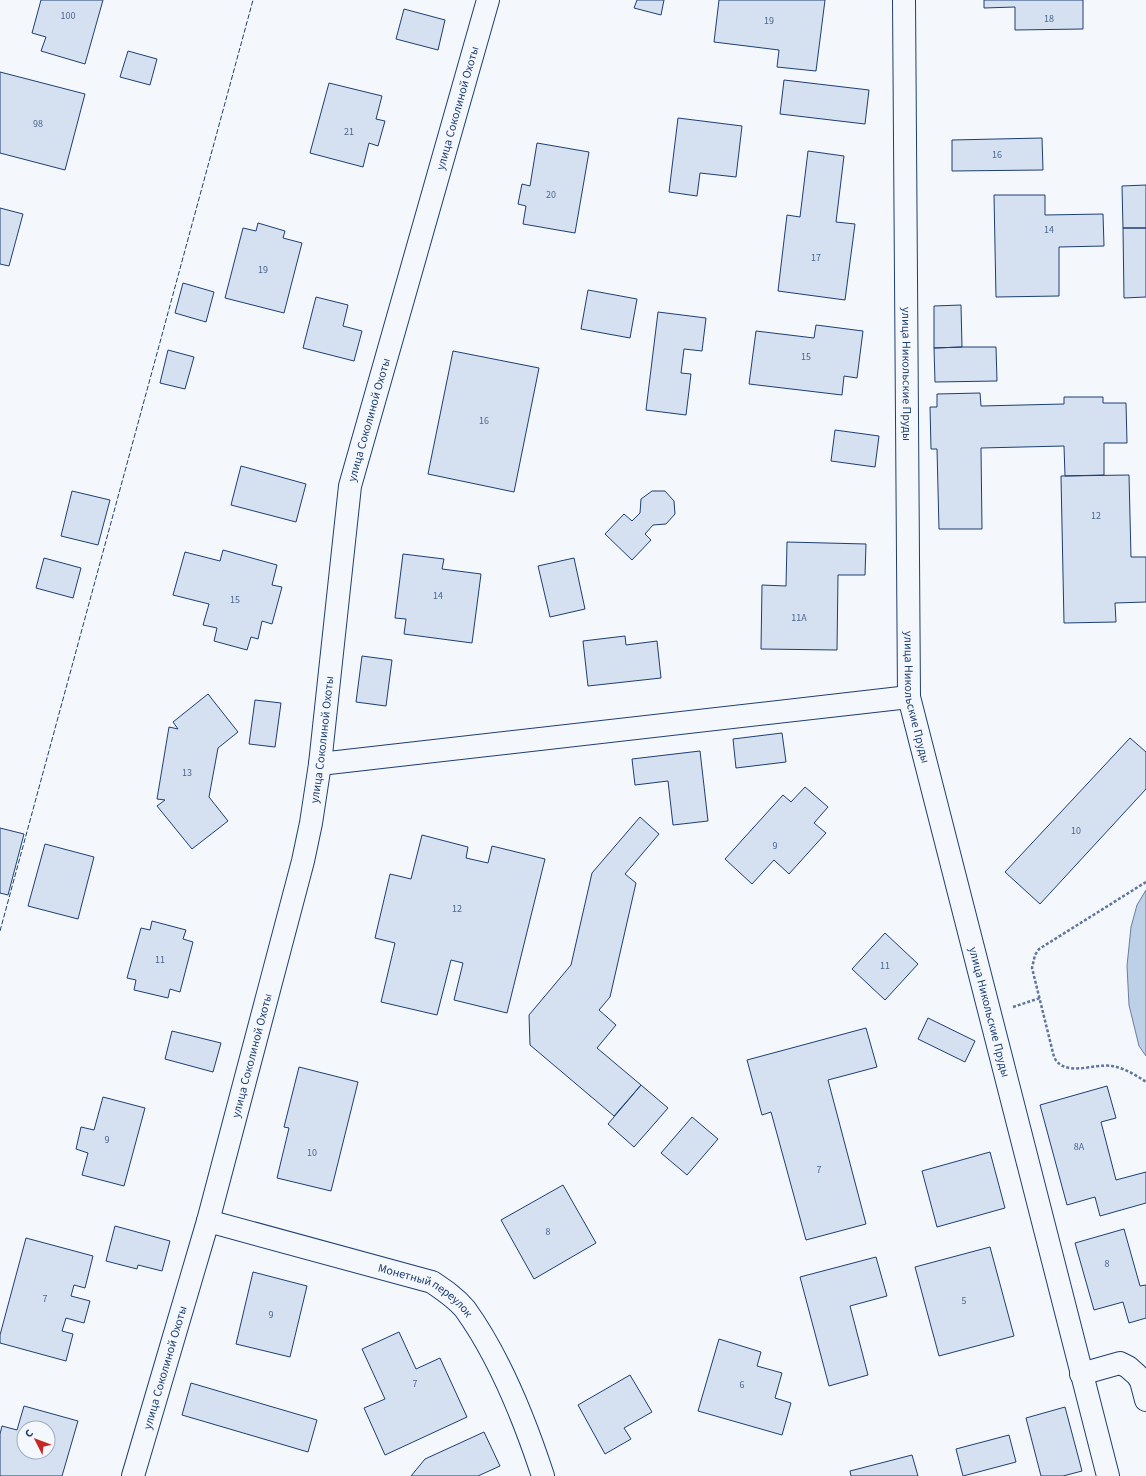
<svg xmlns="http://www.w3.org/2000/svg" width="1146" height="1476" font-family="'Source Sans 3',sans-serif">
	<rect width="100%" height="100%" fill="#f4f7fb"/>
	<!-- water -->
	<path fill="#bed0e5" stroke="#687fa3" d="M1146,890v166l-7,-10 -10,-41 -2,-39 4,-39 6,-22z"/>
	<!-- building -->
	<path fill="#d5e0f0" stroke="#1d3f73" fill-rule="evenodd" d="M41,0h62l-18,64 -44,-13 5,-14 -14,-4z
		M637,0h27l-3,15 -27,-7z
		M719,0h106l-9,71 -39,-4 2,-17 -65,-8z
		M984,0h99v29l-68,1v-23l-31,1z
		M404,9l41,11 -7,30 -42,-11z
		M128,51l29,8 -7,26 -30,-8z
		M0,72l85,22 -20,76 -65,-17z
		M784,80l85,10 -4,34 -85,-10z
		M329,83l53,13 -6,23 9,2 -7,25 -9,-3 -6,24 -53,-14z
		M678,118l64,8 -6,51 -36,-4 -3,23 -28,-4z
		M1042,138l1,32 -91,1v-31z
		M537,143l52,9 -14,81 -52,-9 3,-18 -8,-2 4,-20 8,2z
		M808,151l36,5 -8,66 19,2 -10,76 -67,-9 9,-76 13,2z
		M1146,185v43h-23l-1,-42z
		M994,195h51v20l58,-1 1,32 -45,1v49l-63,1z
		M0,208l23,6 -14,52 -9,-2z
		M258,223l27,8 -2,7 19,5 -18,70 -59,-15 18,-70 13,3z
		M1123,228h23v69l-22,1z
		M183,283l31,9 -8,30 -31,-9z
		M588,290l49,9 -7,39 -49,-9z
		M316,297l32,8 -5,21 19,5 -8,30 -51,-13z
		M961,305l1,42 -28,1v-42z
		M658,312l48,6 -4,33 -18,-2 -3,24 10,1 -5,41 -40,-5z
		M816,325l47,6 -6,47 -13,-2 -2,19 -93,-11 7,-53 58,7z
		M962,347h34l1,34 -62,1 -1,-34z
		M168,350l26,7 -9,32 -25,-6z
		M453,351l86,17 -25,124 -86,-18z
		M980,393l1,13 83,-2v-7h39v6h23l1,40h-23v32l-39,1 -1,-30 -83,2 1,81h-43l-2,-80h-6l-1,-42h7v-13z
		M835,430l44,6 -4,31 -44,-6z
		M241,466l65,18 -10,38 -65,-17z
		M1129,475l2,82h15v45l-31,1 1,19 -52,1 -3,-147z
		M72,491l38,9 -12,45 -37,-9z
		M652,491h13l9,10 1,13 -9,10 -13,1 -8,9 6,6 -19,20 -27,-26 19,-20 8,7 8,-8 1,-14z
		M787,542l79,2 -1,31h-27l-1,75 -76,-1 1,-64 24,1z
		M223,550l54,15 -5,20 10,2 -10,37 -10,-3 -4,18 -7,-2 -4,13 -33,-9 3,-13 -14,-3 6,-21 -36,-9 12,-43 35,9z
		M403,554l41,5 -2,10 39,5 -9,69 -68,-9 2,-15 -11,-1z
		M44,558l37,10 -8,30 -37,-10z
		M574,558l11,51 -35,8 -12,-51z
		M625,636l1,9 31,-4 4,37 -73,8 -5,-45z
		M362,656l30,4 -6,46 -30,-4z
		M208,694l30,38 -20,16 -9,49 19,24 -36,28 -35,-43 8,-6 -8,-1 12,-72 9,2 -5,-7z
		M255,700l26,3 -6,44 -26,-3z
		M782,733l4,29 -50,6 -3,-29z
		M1130,738l16,14v37l-106,115 -35,-32z
		M700,751l8,70 -35,4 -5,-44 -33,4 -3,-26z
		M805,787l23,20 -14,16 12,10 -37,41 -15,-14 -22,24 -27,-25 58,-64 8,7z
		M640,817l19,17 -34,40 11,9 -26,114 -11,13 17,15 -19,23 44,37 -27,31 -84,-71 -1,-30 42,-50 21,-92z
		M0,828l24,6 -16,61 -8,-2z
		M422,835l46,12 -2,11 22,5 4,-17 53,13 -38,154 -53,-13 9,-37 -12,-3 -14,55 -56,-13 14,-59 -20,-5 15,-64 21,5z
		M45,844l49,13 -16,62 -50,-13z
		M152,921l34,9 -3,9 10,3 -13,50 -10,-3 -2,9 -34,-8 2,-10 -9,-2 14,-50 9,2z
		M885,933l33,31 -33,36 -33,-31z
		M928,1018l47,23 -10,21 -47,-23z
		M866,1028l11,39 -49,13 38,144 -60,16 -35,-128 -9,3 -15,-55z
		M172,1031l49,12 -8,29 -48,-13z
		M299,1067l59,15 -27,109 -54,-13 12,-50 -5,-1z
		M641,1085l27,23 -34,39 -26,-23z
		M1107,1086l9,32 -15,4 15,58 30,-8v31l-46,13 -5,-19 -28,8 -27,-100z
		M103,1097l42,11 -21,78 -42,-11 6,-22 -12,-4 5,-22 13,3z
		M692,1117l26,22 -31,36 -26,-22z
		M990,1152l15,56 -68,19 -15,-56z
		M563,1185l33,58 -62,36 -33,-59z
		M115,1226l55,15 -8,30 -24,-6 -1,4 -31,-8z
		M1124,1229l16,57 6,-1v33l-17,5 -6,-21 -29,8 -19,-67z
		M26,1238l67,18 -8,32 -11,-3 -3,11 19,5 -6,22 -18,-5 -4,13 11,3 -7,27 -66,-18v-8z
		M990,1247l24,89 -75,20 -24,-89z
		M876,1257l11,39 -37,10 18,69 -39,11 -29,-109z
		M253,1272l54,14 -17,71 -54,-13z
		M399,1332l17,37 24,-11 27,59 -82,38 -21,-47 21,-9 -23,-50z
		M719,1339l42,13 -4,14 25,7 -7,25 16,5 -9,32 -84,-24z
		M630,1375l22,37 -28,16 7,11 -26,15 -27,-49z
		M191,1383l126,37 -9,32 -126,-37z
		M24,1406l54,15 -16,55h-62v-42l2,-8 15,4zM24,1428h24v24h-24z
		M1065,1407l17,64 -19,5h-22l-15,-58z
		M484,1432l16,34 -22,10h-67l14,-17z
		M1009,1435l7,27 -53,14 -7,-27z
		M912,1455l6,21h-67l-1,-5z"/>
	<g fill="none" stroke-linecap="round" stroke-linejoin="round">
		<defs>
			<g id="minor">
				<path id="s1" d="M904,0l5,697 199,779"/>
				<path d="M320,764l589,-67"/>
				<path id="s2" d="M208,1221l224,61c12,8 24,16 33,27 34,47 60,112 78,167"/>
				<path d="M1081,1374l39,-11 8,4 9,8 4,6 5,19"/>
				<path id="s3" d="M133,1476l75,-255 95,-360 8,-38 9,-59 30,-278 138,-486"/>
			</g>
		</defs>
		<!-- minor casing -->
		<use href="#minor" stroke="#1d3f73" stroke-width="24"/>
		<!-- path -->
		<path stroke="#5e769c" stroke-width="2.5" stroke-dasharray="3 2" stroke-linecap="butt" d="M1146,882l-107,67 -4,6 -3,13 22,89c10,21 40,6 58,9 12,2 24,9 34,16
			M1013,1007l27,-9"/>
		<!-- minor -->
		<use href="#minor" stroke="#f4f7fb" stroke-width="22"/>
		<!-- fence -->
		<path stroke="#1d3f73" stroke-width="1" stroke-dasharray="5 2" stroke-linecap="butt" d="M0,931l253,-931"/>
	</g>
	<g text-anchor="middle" dominant-baseline="central" stroke-width="3" stroke-linejoin="round" paint-order="stroke">
		<!-- number labels -->
		<g font-size="10" fill="#4b6792">
			<text x="68" y="16">100</text>
			<text x="1049" y="19">18</text>
			<text x="769" y="21">19</text>
			<text x="38" y="124">98</text>
			<text x="349" y="132">21</text>
			<text x="997" y="155">16</text>
			<text x="551" y="195">20</text>
			<text x="1049" y="230">14</text>
			<text x="816" y="258">17</text>
			<text x="263" y="270">19</text>
			<text x="806" y="357">15</text>
			<text x="484" y="421">16</text>
			<text x="1096" y="516">12</text>
			<text x="438" y="596">14</text>
			<text x="235" y="600">15</text>
			<text x="799" y="618">11А</text>
			<text x="187" y="773">13</text>
			<text x="1076" y="831">10</text>
			<text x="775" y="846">9</text>
			<text x="457" y="909">12</text>
			<text x="160" y="960">11</text>
			<text x="885" y="966">11</text>
			<text x="107" y="1140">9</text>
			<text x="1079" y="1147">8А</text>
			<text x="312" y="1153">10</text>
			<text x="819" y="1170">7</text>
			<text x="548" y="1232">8</text>
			<text x="1107" y="1264">8</text>
			<text x="45" y="1299">7</text>
			<text x="964" y="1301">5</text>
			<text x="271" y="1315">9</text>
			<text x="415" y="1384">7</text>
			<text x="742" y="1385">6</text>
		</g>
		<!-- street labels -->
		<g font-size="12" fill="#1d3f73" stroke="#f4f7fb">
			<text stroke="none"><textPath href="#s3" startOffset="1409">улица Соколиной Охоты</textPath></text>
			<text stroke="none"><textPath href="#s1" startOffset="374">улица Никольские Пруды</textPath></text>
			<text stroke="none"><textPath href="#s3" startOffset="1085">улица Соколиной Охоты</textPath></text>
			<text stroke="none"><textPath href="#s1" startOffset="698">улица Никольские Пруды</textPath></text>
			<text stroke="none"><textPath href="#s3" startOffset="761">улица Соколиной Охоты</textPath></text>
			<text stroke="none"><textPath href="#s1" startOffset="1022">улица Никольские Пруды</textPath></text>
			<text stroke="none"><textPath href="#s3" startOffset="437">улица Соколиной Охоты</textPath></text>
			<text stroke="none"><textPath href="#s2" startOffset="230">Монетный переулок</textPath></text>
			<text stroke="none"><textPath href="#s3" startOffset="113">улица Соколиной Охоты</textPath></text>
		</g>
	</g>
	<!-- north arrow -->
	<g transform="translate(36 1440) rotate(312)"><circle r="19" fill="#f4f7fb" stroke="#9eadc5"/>
	<path d="M0-3L7 15L0 10L-7 15Z" fill="#c62828"/>
	<text y="-6" font-size="11" font-weight="bold" text-anchor="middle" fill="#1d3f73">С</text>
	</g>
</svg>
